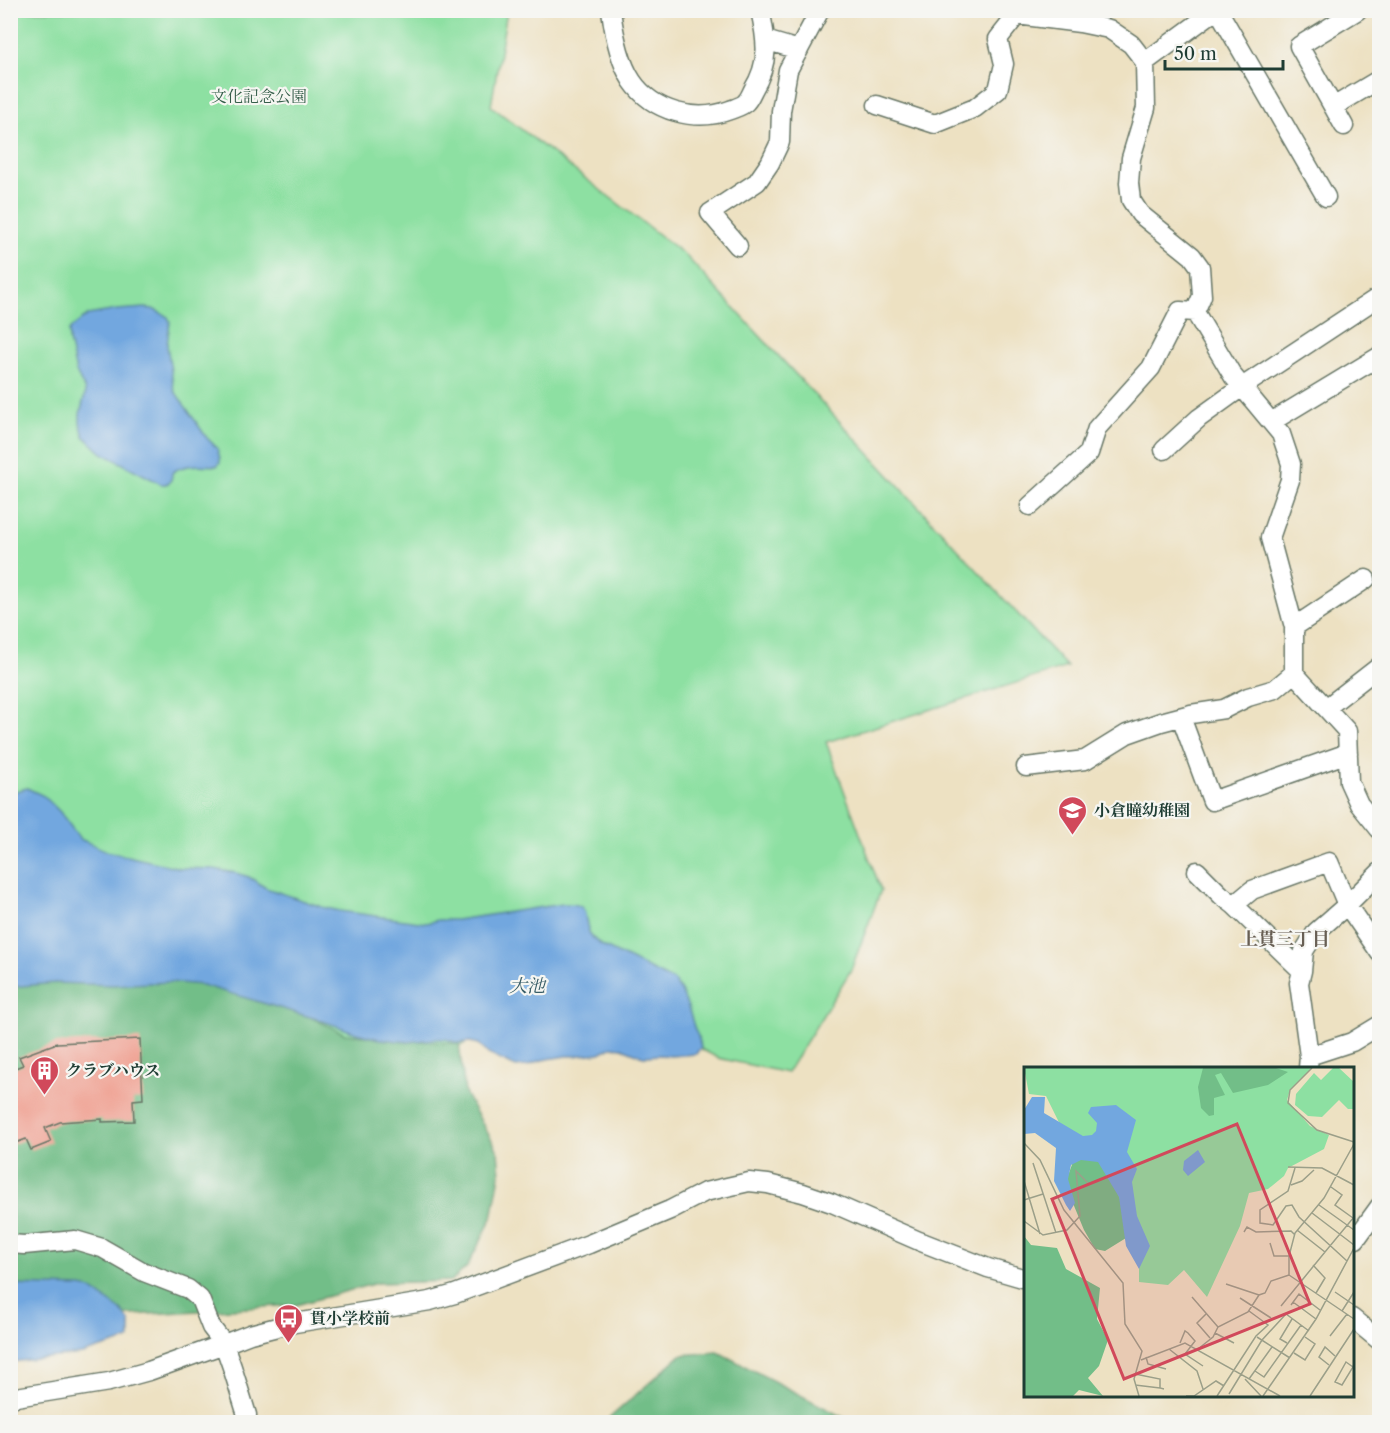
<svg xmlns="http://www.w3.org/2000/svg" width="1390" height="1433" font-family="'Libre Caslon Text','Noto Serif JP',serif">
	<rect width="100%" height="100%" fill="#f6f6f2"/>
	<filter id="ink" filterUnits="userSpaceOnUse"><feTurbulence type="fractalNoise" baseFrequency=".0167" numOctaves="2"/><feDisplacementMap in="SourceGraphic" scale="12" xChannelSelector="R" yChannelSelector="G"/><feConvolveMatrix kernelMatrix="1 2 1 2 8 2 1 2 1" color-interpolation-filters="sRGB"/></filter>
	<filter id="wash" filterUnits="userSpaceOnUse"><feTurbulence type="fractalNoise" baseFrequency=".008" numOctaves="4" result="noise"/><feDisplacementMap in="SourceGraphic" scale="24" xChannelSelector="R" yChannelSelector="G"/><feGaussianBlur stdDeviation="1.35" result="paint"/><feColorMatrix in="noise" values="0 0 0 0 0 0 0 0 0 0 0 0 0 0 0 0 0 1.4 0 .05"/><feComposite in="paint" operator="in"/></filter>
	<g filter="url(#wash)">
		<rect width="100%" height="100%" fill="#ede1c2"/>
		<!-- green -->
		<path fill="#8de0a2" stroke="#568e6b" stroke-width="1.5" d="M11,11h496l-16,95 194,149 382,412 -241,75 55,148 -30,80 -64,103 -69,-15 -88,-46 -147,20 -144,87 -328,129z"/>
		<!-- forest -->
		<path fill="#72be88" stroke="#487e5e" stroke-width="1.5" d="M11,973l196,4 83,30 55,27 114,10 6,49 33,58 2,24 -8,43 -25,49 -16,14 -74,2 -81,22 -247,15 -38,-7z
			M718,1352l134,70h-247l76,-67z"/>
		<!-- water -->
		<path fill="#72a7df" stroke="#48728a" stroke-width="1.5" d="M145,308l8,1 15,8 2,5 -3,23 7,45 33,48 10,10 3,10v4l-3,4c-14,-1 -34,-3 -45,7 0,8 -3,12 -11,11l-59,-31 -18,-17 -4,-13v-9l5,-20v-4l-9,-18 -7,-32v-9l2,-3 17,-13 29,-5z
			M27,788l17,8 16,16 20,27 29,13 71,16 34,1 22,4 13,4 17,11 56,19 18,4 86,12 12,-3h18l107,-16c28,-1 19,8 26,28 2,6 8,10 14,14l71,35 7,10 7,16 7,23 3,6 3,11 -5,7 -25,2 -12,-1 -12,1h-5l-20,-8 -11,-1 -11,6 -26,3h-8l-24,4 -15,6 -11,1 -28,-13 -9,-10 -9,-2 -12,1 -13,-4h-9l-27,3 -30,-3 -23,-6 -36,-13 -118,-35 -33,-3 -56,3 -58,-2 -44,4v-192l5,-4z
			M11,1285l70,2 10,2 30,21 9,12v17l-48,15 -71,8z"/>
		<g id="blocks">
			<!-- building -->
			<path fill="#ef9f90" d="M140,1039l3,60 -10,1 1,21 -32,1v-3l-42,3 -15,6 6,14 -20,8 -5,-11 -13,5 -3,-7v-67l13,-5 -4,-8 38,-14z"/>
		</g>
	</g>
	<g filter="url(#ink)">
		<use href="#blocks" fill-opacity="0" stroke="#677666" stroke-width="1.5"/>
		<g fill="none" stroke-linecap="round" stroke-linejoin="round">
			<defs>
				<path id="minor" d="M611,10c3,24 8,51 21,71 21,31 64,42 98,29 5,-2 13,-4 16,-8 3,-3 5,-8 7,-12 17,-28 14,-49 7,-80
					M1011,10l6,5 63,8 29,6 22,15 14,18 1,46 -15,50 -2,25 2,17 9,14 52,42 8,11 2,29 -7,16 38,64 48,58 10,30 -1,16 -20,58 24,89v46l53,58 2,51 10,22 21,26
					M1218,10l108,187
					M765,40l34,10
					M1145,62l71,-52
					M877,105l58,19 40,-16 23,-18 6,-26 -6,-25 19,-24
					M1333,107l47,-28
					M1344,126l-45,-80 59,-36
					M738,246l-28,-33 47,-31 13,-19 10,-21 1,-31 7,-41 32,-60
					M1271,422l109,-66
					M1164,450l35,-32 43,-31 138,-91
					M1030,506l59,-53 8,-25 54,-60 29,-57 15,1
					M1294,627l72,-48
					M1326,708l54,-42
					M1181,717l31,84 136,-48
					M1026,767l59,-7 42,-26 34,-12 30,-8 33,-5 24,-12 27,-8 19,-16
					M1197,871l24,24 13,10
					M1302,971l-68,-66 18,-15 77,-28 18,43 33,48
					M1309,1056l43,-14 28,-17
					M1308,1068l1,-12 -10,-73 3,-12 2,-20 12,-19 31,-27 33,-33
					M1352,1239h4l24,-33
					M10,1244l14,1 51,-5 27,8 42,24 44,17 12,10 11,28 13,17 8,23 15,48 -1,7
					M1352,1318l28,23
					M10,1398l99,-16 40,-11 75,-27 26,-10 39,-10 141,-23 25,-7 134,-50 81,-34 35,-18 44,-10 19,2 35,9 29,10 87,38 69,27 38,11"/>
			</defs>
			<!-- minor casing -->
			<use href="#minor" stroke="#677666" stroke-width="21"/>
			<!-- minor -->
			<use href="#minor" stroke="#fff" stroke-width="18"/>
		</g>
	</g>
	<!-- icons -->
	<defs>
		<symbol id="school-pin" viewBox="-11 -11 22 30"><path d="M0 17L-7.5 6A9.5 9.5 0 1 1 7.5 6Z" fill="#d1495b" stroke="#f6f6f2"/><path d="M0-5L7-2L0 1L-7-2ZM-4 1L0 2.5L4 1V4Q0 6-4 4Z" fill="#fff"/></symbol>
		<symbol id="building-pin" viewBox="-11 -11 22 30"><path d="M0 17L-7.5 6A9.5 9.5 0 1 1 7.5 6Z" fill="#d1495b" stroke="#f6f6f2"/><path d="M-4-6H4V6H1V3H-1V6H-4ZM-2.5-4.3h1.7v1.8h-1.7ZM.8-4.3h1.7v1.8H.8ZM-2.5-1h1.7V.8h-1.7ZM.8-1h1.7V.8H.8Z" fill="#fff"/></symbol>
		<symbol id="bus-pin" viewBox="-11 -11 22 30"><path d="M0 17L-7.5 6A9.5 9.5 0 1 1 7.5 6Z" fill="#d1495b" stroke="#f6f6f2"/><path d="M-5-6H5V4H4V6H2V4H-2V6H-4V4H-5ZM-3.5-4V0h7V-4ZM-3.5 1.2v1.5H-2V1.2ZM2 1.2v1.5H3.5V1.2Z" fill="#fff"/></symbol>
	</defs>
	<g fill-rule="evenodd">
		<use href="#school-pin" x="1056" y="794" width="33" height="45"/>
		<use href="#building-pin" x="28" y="1054" width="33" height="45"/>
		<use href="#bus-pin" x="272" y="1302" width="33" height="45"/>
	</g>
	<g text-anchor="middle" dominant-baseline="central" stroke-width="4.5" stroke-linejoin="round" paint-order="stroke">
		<!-- park labels -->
		<g font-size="16" fill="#355e4a" stroke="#f6f6f2">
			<text x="259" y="96">文化記念公園</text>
		</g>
		<!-- poi labels -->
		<g font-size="16" font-weight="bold" fill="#1f3d34" stroke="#f6f6f2" text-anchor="start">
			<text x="1094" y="810">小倉瞳幼稚園</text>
			<text x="66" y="1070">クラブハウス</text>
			<text x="310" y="1318">貫小学校前</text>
		</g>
		<!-- neighbourhood labels -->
		<g font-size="18" font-weight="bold" fill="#685f54" stroke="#f6f6f2">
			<text x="1285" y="939">上貫三丁目</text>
		</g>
		<!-- water labels -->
		<g font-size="18" font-style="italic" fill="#385d67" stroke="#f6f6f2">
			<text x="527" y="986">大池</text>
		</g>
	</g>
	<!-- overview -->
	<g transform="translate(1024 1067)">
		<rect width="330" height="330" fill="#ede1c2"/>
		<path d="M0,1h288l-22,22 -3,10 23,26 19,9 -5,14 -36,19 -4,8 -16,13 -19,4 -9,33 -33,71 -23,-27 -16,15 -29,-3v-24l-10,-18 -19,-14 -64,-130 -17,-2zM309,1h6l15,14v27h-6l-9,-9 -17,17 -14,-1 -13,-11 1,-11 18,-21 7,7z" fill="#8de0a2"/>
		<path d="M179,1h73l12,4 -20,13 -35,8 -12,-20 -6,2 10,20 -11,3v17l-5,1 -8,-8 -3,-21zM72,90l14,15 11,30 5,36 -21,13 -10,-2 -11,-19 -19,-46 9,-25zM0,169l7,9 26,3 9,21 34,19 -3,31 11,21 -9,26 -11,12 15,18 -24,-6 -6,6h-49z" fill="#72be88"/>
		<path d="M8,30h13l-1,16 39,23 9,-1 4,-4 1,-8 -9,-10 3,-6 25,-2 20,15 -9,32 10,17 -5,13 5,34 13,30 -11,23 -13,-23 -7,-49 -21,-35 -17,-2 -10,5 -3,14 7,24 -5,8 -4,-6 -12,-24 2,-33 -21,-15 -11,1v-24zM174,83l7,12 -17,14 -5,-6 1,-9z" fill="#72a7df"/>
		<path fill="none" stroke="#9b9f89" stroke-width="1.5" d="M288,1l-22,22 -2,13 29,27 37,12M0,76l16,17 24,50 59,73 2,41 17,27 -8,28 5,17M9,96l23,70M264,100l34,1 32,17M271,101l-7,23 -28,19v13l13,2 13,-19 6,-1 7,12 48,44M0,114l16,53M267,118l11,-4 12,-11M307,120l11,8 -7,10 18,13M0,133l19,-6M295,138l35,25M288,146l42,32M0,154l19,14 24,-5 13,-14 -4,-45 12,12M273,163l28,22 29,-35M220,165l3,-5 9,5 35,-1 4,4M246,176l4,13h15M289,198l12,13 -9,15M265,208v-19l6,-23 29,-35 30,-54M265,208l65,44M202,217l33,11M311,225l19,13M168,230l26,30M216,231l31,20M269,235l23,17M267,238l8,-11 21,16M257,239l44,-54M318,244l12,-19M182,247l-9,9 13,15M191,266l19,10M306,269l17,-22M233,270l33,21M156,276l5,-12 3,2 7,8 -10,13 18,12M263,276l-7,-4 12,-20M145,282l28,22 6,18M174,282l15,-12 5,-10 30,-15 11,-17 6,-2 6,-12 18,-6M270,286l11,7 10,-16 -10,-7M122,290l2,7 18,5M117,293l44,-17 95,53M305,298l-10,-8 6,-10 10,9M329,300l-7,-5 -11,20 7,3 11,-18 1,-3M231,304l9,6 37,-52M111,307l25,5v9l4,1M221,312l16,17M225,312l23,-32M111,318l25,3M205,327l33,-54 24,-26 23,17M162,329h8l22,-15 8,5M193,329l39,-60 12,-11 -19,-14M239,329l53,-77 38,-71M286,329l44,-67"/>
		<path fill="#d1495b" fill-opacity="0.15" stroke="#d1495b" stroke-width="3" d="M213,57l73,180 -186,75 -72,-180z"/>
		<rect width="330" height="330" fill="none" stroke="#1f3d34" stroke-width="3"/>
	</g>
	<!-- margin -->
	<rect width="1390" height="1433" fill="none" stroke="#f6f6f2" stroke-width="36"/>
	<!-- scale -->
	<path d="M1165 60v9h118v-9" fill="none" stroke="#1f3d34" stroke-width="3"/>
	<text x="1174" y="60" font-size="18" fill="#1f3d34" stroke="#f6f6f2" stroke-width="4.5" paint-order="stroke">50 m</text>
</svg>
